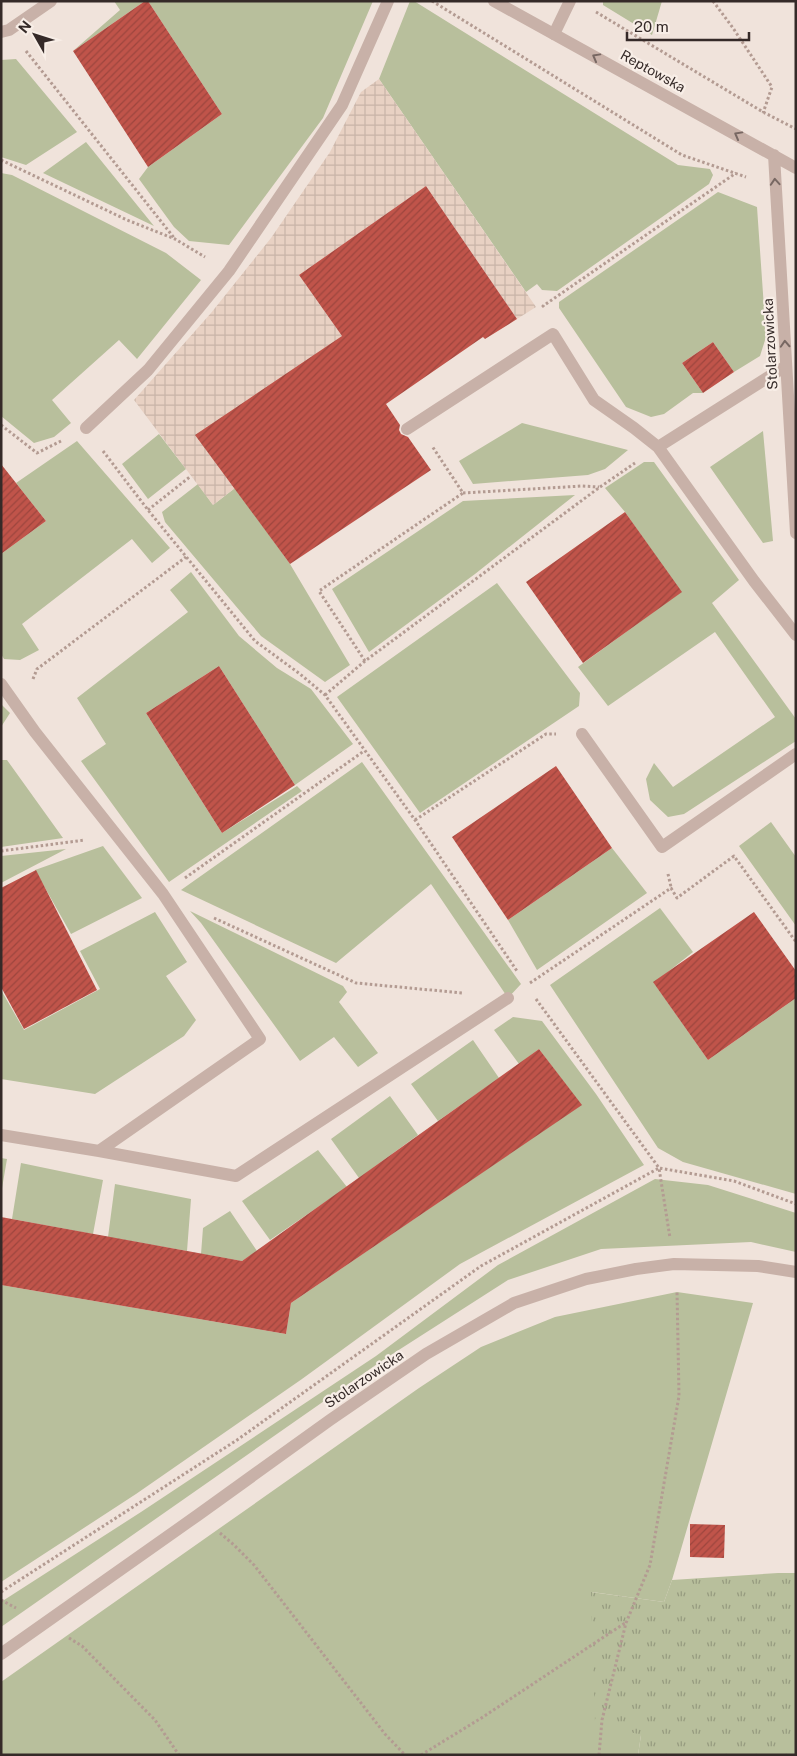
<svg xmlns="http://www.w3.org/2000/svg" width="797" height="1756" font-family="'Public Sans',sans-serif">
	<defs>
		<pattern id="park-tufts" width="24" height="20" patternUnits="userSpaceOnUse" patternTransform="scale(1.25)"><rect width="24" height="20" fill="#b8bf9c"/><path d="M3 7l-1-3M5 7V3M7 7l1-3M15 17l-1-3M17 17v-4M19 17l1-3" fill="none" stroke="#969b7f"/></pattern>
		<pattern id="plaza-grid" width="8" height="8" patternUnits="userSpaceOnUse" patternTransform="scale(1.25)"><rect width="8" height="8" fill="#e8d1c3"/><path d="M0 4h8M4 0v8" fill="none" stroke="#c8b4a8"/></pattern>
		<pattern id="building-hatch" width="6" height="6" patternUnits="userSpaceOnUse" patternTransform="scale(1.25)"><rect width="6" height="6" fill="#c0544a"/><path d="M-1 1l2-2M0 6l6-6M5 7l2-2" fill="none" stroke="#9d463e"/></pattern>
	</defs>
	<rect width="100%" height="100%" fill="#f0e3db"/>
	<!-- grass -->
	<path fill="#b8bf9c" d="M114,1h31l-72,50 47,-41z
		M148,1h225l-50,117 -94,127 -40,-4 -15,-14 -35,-48 9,-12 74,-53z
		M410,1h4l264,164 32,4 3,6 -4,9 -152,107 -15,-1 -5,-6 -11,8 -147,-213z
		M603,1h59l-10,34 -49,-30z
		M16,59l61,73 -51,33 -25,-8v-97z
		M86,142l68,84 -111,-53z
		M1,173l11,2 154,78 35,27 -64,79 -18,-19 -67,60 19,23 -17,14 -20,6 -33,-27z
		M718,192l39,15 9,130 -6,19 -26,16 -21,-30 -31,21 21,30h-10l-29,21 -13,3 -25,-10 -67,-99v-6z
		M522,423l106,27 -23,19 -17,6 -115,9 -14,-23z
		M763,431l10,110 -10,2 -53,-76z
		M159,434l27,35 -38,30 -26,-35z
		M77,441l93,107 -18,15 -20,-24 -110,85 17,26 -19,10 -16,-1 -3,-5v-100l45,-33 -30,-38z
		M644,462h10l85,118 -27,23 84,116v22l-112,73 -16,3 -18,-17 -4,-21 8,-16 19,24 102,-70 -60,-85 -107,74 -30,-39 103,-75 -56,-80 -20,-24z
		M198,484l15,21 22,-17 55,76 60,101 -25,17 -64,-46 -96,-114 -3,-10z
		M575,495l-100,79 -106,78 -37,-63 131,-88z
		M191,572l48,64 38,32 34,21 42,55 -58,41 -76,-119 -73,47 76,120 75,-47 5,5 -133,91 -88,-121 25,-17 -29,-46 111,-86 -18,-22z
		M497,583l83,110 -1,13 -159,107 -83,-116z
		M1,704l9,9 -9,14z
		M1,760h6l56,78 -62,9z
		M362,762l159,222 -13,14 -77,-114 -95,79 -155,-73z
		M771,822l25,35v69l-57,-80z
		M103,846l39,52 -71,36 -36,-64z
		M612,848l35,45 -110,77 -29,-50z
		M66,849l-65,34v-27z
		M660,908l33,44 -39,31 54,77 88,-62v196l-113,-32 -25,-14 -108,-163z
		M190,911l153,75 4,6 -8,10 39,51 -20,14 -24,-30 -34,24 -99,-138z
		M155,912l32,50 -21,14 30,44 -12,16 -89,58 -94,-15v-89l23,40 76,-41 -20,-38z
		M513,1017l29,4 54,73 48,71 -184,99 -158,115 -166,115 -135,88v-297l285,49 5,-31 290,-198 -42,-56 -20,15 -25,-34z
		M473,1040l26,38 -61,43 -27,-37z
		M390,1096l28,39 -59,43 -28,-39z
		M318,1150l29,37 -77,53 -28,-39z
		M1,1158l6,1 -6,35z
		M21,1163l82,17 -10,54 -81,-15z
		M655,1179l53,6 88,28v39l-45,-10 -150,7 -93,31 -128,82 -379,265v-25l140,-90 235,-156 122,-91z
		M115,1184l76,15 -4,52 -79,-14z
		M230,1211l27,40 -15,10 -41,-7 2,-26z
		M677,1292l76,11 -81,277 -8,22 -72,-10 49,143 -3,20h-637v-73l418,-294 62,-41 74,-30z"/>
	<!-- park -->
	<path fill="url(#park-tufts)" d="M778,1573h18v182h-158l3,-20 -46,-13 -4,-130 73,10 8,-22z"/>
	<!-- plaza -->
	<path fill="url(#plaza-grid)" d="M379,79l157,228 -19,12 -91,-133 -127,89 43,61 -107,152 -22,17 -79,-105 77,-87 60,-75 59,-86 31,-60z"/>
	<!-- building -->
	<path fill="url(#building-hatch)" d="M145,1h3l74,113 -74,53 -75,-116z
		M426,186l91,133 -32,20 -2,-2 -97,67 14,21 -1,5 2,4 7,3 23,33 -141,94 -95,-129 147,-99 -43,-61z
		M713,342l21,30 -31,21 -21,-30z
		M1,464l45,57 -45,33z
		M625,512l57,80 -99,71 -57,-81z
		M219,666l76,119 -73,48 -76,-120z
		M556,766l56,82 -104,72 -56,-83z
		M36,870l61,120 -73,39 -23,-42v-99z
		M754,912l42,59v27l-88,62 -55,-78z
		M539,1049l43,56 -291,198 -5,31 -285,-49v-68l241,44z
		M690,1524l35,1 -1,33 -34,-1z"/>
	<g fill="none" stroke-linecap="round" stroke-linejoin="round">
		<!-- path -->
		<path stroke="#b39b92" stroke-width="3" stroke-dasharray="2.5 2.5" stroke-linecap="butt" d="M432,1l250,154 64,22
			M713,1l20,27 39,59 -9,26
			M596,12l167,100 33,17
			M26,51l149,188
			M1,160l126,60 48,19 30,18
			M544,307l-1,-1 193,-133
			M1,425l36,28 24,-12
			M103,451l45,59 107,131 45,33 25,21 90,125 102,151
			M463,493l119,-7 17,1
			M148,510l43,-34
			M365,661l-46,-70 144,-98 -31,-47
			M33,679l4,-10 149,-112
			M325,695l40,-34 235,-174 35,-24
			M415,820l131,-86h10
			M1,851l84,-11
			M668,874l3,13
			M185,878l179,-127
			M214,918l142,65 107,10
			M530,983l141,-95 6,10 57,-42 62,86
			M536,999l123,169 75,13 62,23
			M220,1533l14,12 20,20 131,169 20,21
			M1,1592l236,-152 244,-174 178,-98 11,70
			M1,1600l15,8
			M69,1638l13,8 73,74 24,35
			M421,1755l62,-38 142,-94
			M599,1755l3,-35 24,-97 24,-58 29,-169 -2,-105"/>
		<!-- service -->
		<path stroke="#c8b1a8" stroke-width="12" d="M1,32l8,-2 42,-29
			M554,34l16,-33
			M407,429l146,-95 41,66 40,28 24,19 96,134 42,54
			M658,447l128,-81
			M1,684l34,48 128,162 97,145 -161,112 -98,-16
			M582,734l80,113 134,-93
			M99,1151l137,25 272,-178"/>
		<!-- minor -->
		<path stroke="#c8b1a8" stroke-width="12" d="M494,1l302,167
			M774,155l22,378
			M86,428l62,-58 81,-99 113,-166 46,-104"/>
		<!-- tertiary -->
		<path stroke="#c8b1a8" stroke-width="12" d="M1,1654l197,-139 132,-95 96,-66 88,-51 72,-24 50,-10 38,-5 84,2 38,6"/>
	</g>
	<!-- one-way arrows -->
	<defs><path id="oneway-chevron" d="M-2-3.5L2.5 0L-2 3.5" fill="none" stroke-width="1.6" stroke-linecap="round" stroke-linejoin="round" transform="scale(1.25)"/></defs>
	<g stroke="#776762">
		<use href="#oneway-chevron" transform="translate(596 57) rotate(-151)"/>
		<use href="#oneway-chevron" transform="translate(738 135) rotate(-151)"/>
		<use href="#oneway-chevron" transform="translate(775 182) rotate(-94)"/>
		<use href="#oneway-chevron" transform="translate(785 344) rotate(-93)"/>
	</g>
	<g text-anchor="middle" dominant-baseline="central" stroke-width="4.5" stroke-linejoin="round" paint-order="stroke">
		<!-- street labels -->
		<g font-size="14" fill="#352a28" stroke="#f8eee7">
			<text transform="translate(653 71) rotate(29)">Reptowska</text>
			<text transform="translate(770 344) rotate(-93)">Stolarzowicka</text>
			<text transform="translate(364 1379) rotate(-34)">Stolarzowicka</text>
		</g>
	</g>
	<!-- border -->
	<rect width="797" height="1756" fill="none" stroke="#352a28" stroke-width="5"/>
	<!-- north arrow -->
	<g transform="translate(35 35) rotate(309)" stroke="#f8eee7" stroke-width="4" paint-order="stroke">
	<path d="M0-4L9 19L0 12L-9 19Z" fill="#352a28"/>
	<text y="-8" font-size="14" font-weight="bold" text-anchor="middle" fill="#352a28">N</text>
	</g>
	<!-- scale -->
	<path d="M627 32v8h122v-8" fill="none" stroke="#352a28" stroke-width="2.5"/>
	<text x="634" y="32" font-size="15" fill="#352a28" stroke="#f8eee7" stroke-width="4" paint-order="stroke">20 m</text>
</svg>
